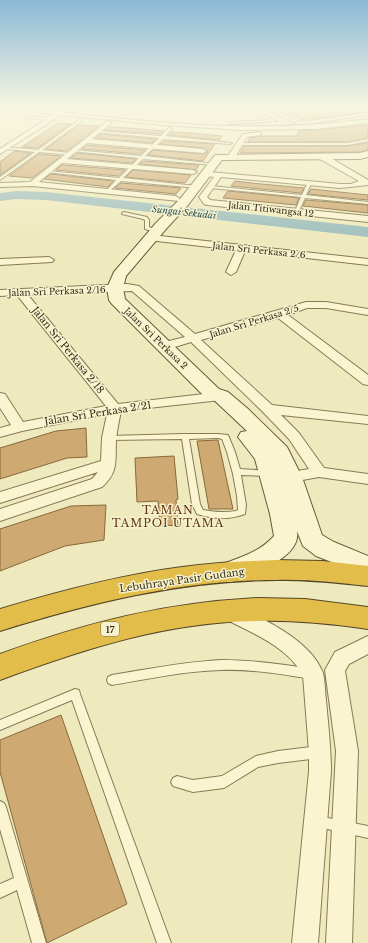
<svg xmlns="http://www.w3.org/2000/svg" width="368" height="943" font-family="'Libre Baskerville',serif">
	<rect width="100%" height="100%" fill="#efeabd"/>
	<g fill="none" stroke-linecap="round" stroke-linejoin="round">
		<!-- river -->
		<path fill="#a1c0bd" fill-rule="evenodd" d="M16,191l30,1 322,35v10l-322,-37 -30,-1 -16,2v-8z"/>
	</g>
	<!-- building -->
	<path fill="#ceaa72" stroke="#87683b" d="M274,107h94v5l-67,8 1,-1z
		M58,123l13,1 -33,24 -16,-1z
		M79,125l20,1 -32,25 -21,-2z
		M368,125v13l-20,4h-100l2,-4 12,-2h35l2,-5 18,-1z
		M109,127h7l48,4 -4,3 -55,-4z
		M172,132l17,1 33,3 -3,4 -51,-5z
		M100,134l56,5 -4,4 -56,-5z
		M164,141l51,3 -12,17 -55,-6 5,-5 50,4 5,-2 -5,-4 -43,-4z
		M368,143v7l-8,2 -120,1 4,-7h104z
		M87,145l58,5 -5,4 -58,-5z
		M15,151l16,2 -31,22v-13z
		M77,153l59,6 -4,4 -61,-5z
		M39,154l22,2 -29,22 -23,-2z
		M144,161l55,4 -3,5 -56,-6z
		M62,165l63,5 -7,6 -62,-6z
		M133,170l58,5 -6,8 -59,-6z
		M51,174l62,7 -5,6 -64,-8z
		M235,181l16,2 53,5 -3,5 -70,-7z
		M121,183l60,5 -5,6 -61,-6z
		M311,189l57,6v5l-60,-6z
		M228,191l71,7 -3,7 -73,-7z
		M306,200l62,5v8l-65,-7z
		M86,428l1,29 -20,1 -67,21v-31l56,-17z
		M218,440l15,69h-24l-12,-68z
		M174,456l4,43 -2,1 2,25 -18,1 -2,-25 -21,1 -2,-44z
		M106,505l-2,35 -39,6 -65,25v-42l71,-23z
		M61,715l66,189 -80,39 -47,-171v-32z"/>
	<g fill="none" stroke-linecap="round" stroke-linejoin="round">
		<defs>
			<path id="lane" d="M261,107h4l35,15 68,-9v2l-61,9h-9z
				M230,108l25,3 22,10 -48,3 1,-2 41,-2 -22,-9 -20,-1z
				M26,116l24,2 2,1 -2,1 -25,-2z
				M80,119l3,1 -41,30 28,3 1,2 -32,-3 -39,28v-3l35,-25 -28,-3 -1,-2 32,3z
				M169,128l3,1 -7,7 67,7 -2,1 -67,-5 -18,17 71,8 -2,1 -71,-6 -20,19 73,8 2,1v1l-77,-7 -13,11 -2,-1 10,-11 -70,-8 2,-1 71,7 20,-20 -67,-7 2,-1 67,6 18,-18 -64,-6 2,-1 64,5z
				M368,139v2l-20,4h-109l-2,-1 2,-1h109z
				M309,183l2,1 -5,11 62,7v2l-63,-6 -6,13 -2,1 -2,-1 6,-14 -90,-9 -2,-1 2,-1 91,9 5,-11z
				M124,212l23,5 2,3v7l9,4 -2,1 -11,-3v-9l-2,-1 -21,-5v-1z
				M183,434h35l10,1 7,17 5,17 32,2 1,2 -4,3 -28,-1 5,30 -1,9c-16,6 -32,5 -48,0l-5,-10 -10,-65 -73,1 -4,-2 4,-2zM218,438l4,1 5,13 6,22 4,22 1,14 -2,1c-11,2 -22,1 -33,-1l-3,-6 -11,-65z
				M221,660c31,0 61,4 91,9l4,2 1,3 -1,3 -4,2c-30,-5 -60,-10 -91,-9 -37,1 -73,9 -109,15l-4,-2 -1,-3 1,-3 4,-2c36,-6 72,-13 109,-15z
				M75,689l4,1 1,4 91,249h-14l-85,-243 -72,30v-10z
				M319,746l4,2 2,4 -2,4 -4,2 -41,5 -20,4 -34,21 -31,4 -20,-6 -2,-4 2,-4 4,-2 16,4 29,-4 34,-20 22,-5z
				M0,801l4,2 2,4 40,136h-14l-15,-53 -17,8v-14l14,-6 -14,-49z
				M318,816l50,10v12l-54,-12 -2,-4 2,-4z"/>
			<path id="street" d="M10,107h13c114,15 231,28 345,12v4l-51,6 -76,1 -77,-5 -103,-10 -61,39v-5l54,-35 -41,-5z
				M108,121l3,2 -1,1 -18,15 111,10 4,2 -4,2 -116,-10 -20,16 126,11 4,2 -4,2 -131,-11 -23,19 137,14 4,3 -1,2 -147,-15 -32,1v-4l30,-1z
				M259,132l2,1v2l-14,2 -13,22h-6l-1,-2 16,-23z
				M318,154h6l44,26v5l-28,3 -119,-11 -14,20 3,3 158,16v6l-161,-17 -3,-1 -5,-7 15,-20 -8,-1v-4h3l131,12h11l8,-3 -41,-23z
				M151,235l217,24v6l-123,-14 -9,21 -5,3 -5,-3 10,-22 -88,-10 -2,-2z
				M49,257l5,3 -2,2 -52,3v-6z
				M127,284l12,2 56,48 111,-32h20l42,7v6l-42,-7h-19l-19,7 80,60v10l-5,-1 -85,-66 -77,22 71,65 96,11v8l-87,-9 18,18 25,35 44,6v10l-49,-7 -28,5 -5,-1 -3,-4 3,-4 23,-4 -20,-30 -26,-27 -72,-70 -26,8 -4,-1 -2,-3 2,-3 24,-6 -53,-46 -104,4 90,109 103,-12 5,1 2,3 -2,3 -5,1 -100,11c-2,10 -4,19 -5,29 -1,20 3,32 -14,47l-102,34v-12l92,-30 6,-7 -98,31v-11l101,-31 1,-23 5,-24 -85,17 -22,6v-9l11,-3 -11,-17v-15l5,1 18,28 83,-16 -89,-111 -17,1v-6z
				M228,604c31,11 83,36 95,69 2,8 2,19 3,27 2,24 5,47 5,71l-13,172h-26l17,-172v-19l-6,-77c-16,-29 -53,-43 -82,-58l-2,-5 2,-5z
				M368,636v18l-19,10 -4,7 13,80 -6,192h-26l10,-192 -11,-81 10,-18z"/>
			<path id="secondary" d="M368,151v6l-8,2 -138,1 -34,45 -22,24 -40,47 -3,12 2,11 94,90 9,3 19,16 40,39 15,30 20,58 12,7 34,14v20l-52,-20 -13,-10 -6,-15c4,23 -32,38 -50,45 -5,2 -13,6 -18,6 -3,0 -7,-2 -9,-3l-4,-7 4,-7c19,-7 40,-13 54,-29l-4,-22 -15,-55 -17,-22 3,-5 6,-1 -33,-31 -9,-3 -94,-94 -2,-3 -2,-12 7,-16 42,-49 24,-24 35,-44 145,-2z"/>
			<path id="highway" d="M276,560l47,1 45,5v20c-30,-3 -60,-7 -91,-6 -95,0 -187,23 -277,51v-22c60,-18 120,-34 182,-42 31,-4 63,-6 94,-7z
				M258,598l47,1 63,8v22c-36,-5 -72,-9 -109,-8 -90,0 -175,28 -259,59v-26c88,-32 164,-51 258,-56z"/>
		</defs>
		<!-- lane casing -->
		<use href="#lane" stroke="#877a56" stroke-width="2"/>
		<!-- street casing -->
		<use href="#street" stroke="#877a56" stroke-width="2"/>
		<!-- secondary casing -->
		<use href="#secondary" stroke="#695a39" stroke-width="2"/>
		<!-- highway casing -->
		<use href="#highway" stroke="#54462b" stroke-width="2"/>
		<!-- lane -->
		<use href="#lane" fill="#faf5d0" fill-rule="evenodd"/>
		<!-- street -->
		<use href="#street" fill="#faf5d0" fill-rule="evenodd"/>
		<!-- secondary -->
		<use href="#secondary" fill="#faf5d0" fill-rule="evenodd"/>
		<!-- highway -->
		<use href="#highway" fill="#e2bd49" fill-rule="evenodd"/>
	</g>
	<!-- sky -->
	<linearGradient id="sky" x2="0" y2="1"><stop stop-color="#8bb9d7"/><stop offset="0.45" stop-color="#f8f6e1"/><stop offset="1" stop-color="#f8f6e1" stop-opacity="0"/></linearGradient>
	<rect width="368" height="239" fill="url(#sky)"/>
	<g text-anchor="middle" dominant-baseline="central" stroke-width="3" stroke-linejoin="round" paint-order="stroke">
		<!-- far-street labels -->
		<g font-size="9" fill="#362d1b" stroke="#f6f2cd">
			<text transform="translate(271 209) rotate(6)">Jalan Titiwangsa 12</text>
			<text transform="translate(259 250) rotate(6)">Jalan Sri Perkasa 2/6</text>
			<text transform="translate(57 291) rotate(-2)">Jalan Sri Perkasa 2/16</text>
			<text transform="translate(254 321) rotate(-17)">Jalan Sri Perkasa 2/5</text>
			<text transform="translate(156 338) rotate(44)">Jalan Sri Perkasa 2</text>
		</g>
		<!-- far-water labels -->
		<g font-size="9" font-style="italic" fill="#2a5056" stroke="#f6f2cd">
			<text transform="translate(184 212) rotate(6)">Sungai Sekudai</text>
		</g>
		<!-- shield labels -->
		<rect fill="#f6f2cd" stroke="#706850" stroke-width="1" x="101" y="622" width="18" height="14" rx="3"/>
		<g font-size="9" font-weight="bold" fill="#362d1b">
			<text x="110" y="629">17</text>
		</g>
		<!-- street labels -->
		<g font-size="10" fill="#362d1b" stroke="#f6f2cd">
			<text transform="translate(68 350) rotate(51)">Jalan Sri Perkasa 2/18</text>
			<text transform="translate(98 413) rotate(-9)">Jalan Sri Perkasa 2/21</text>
			<text transform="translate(182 580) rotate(-8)">Lebuhraya Pasir Gudang</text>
		</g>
		<!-- neighbourhood labels -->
		<g font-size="11" letter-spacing="1" fill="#643719" stroke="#f6f2cd">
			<text x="168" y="510">TAMAN<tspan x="168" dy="13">TAMPOI UTAMA</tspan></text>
		</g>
	</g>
</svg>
